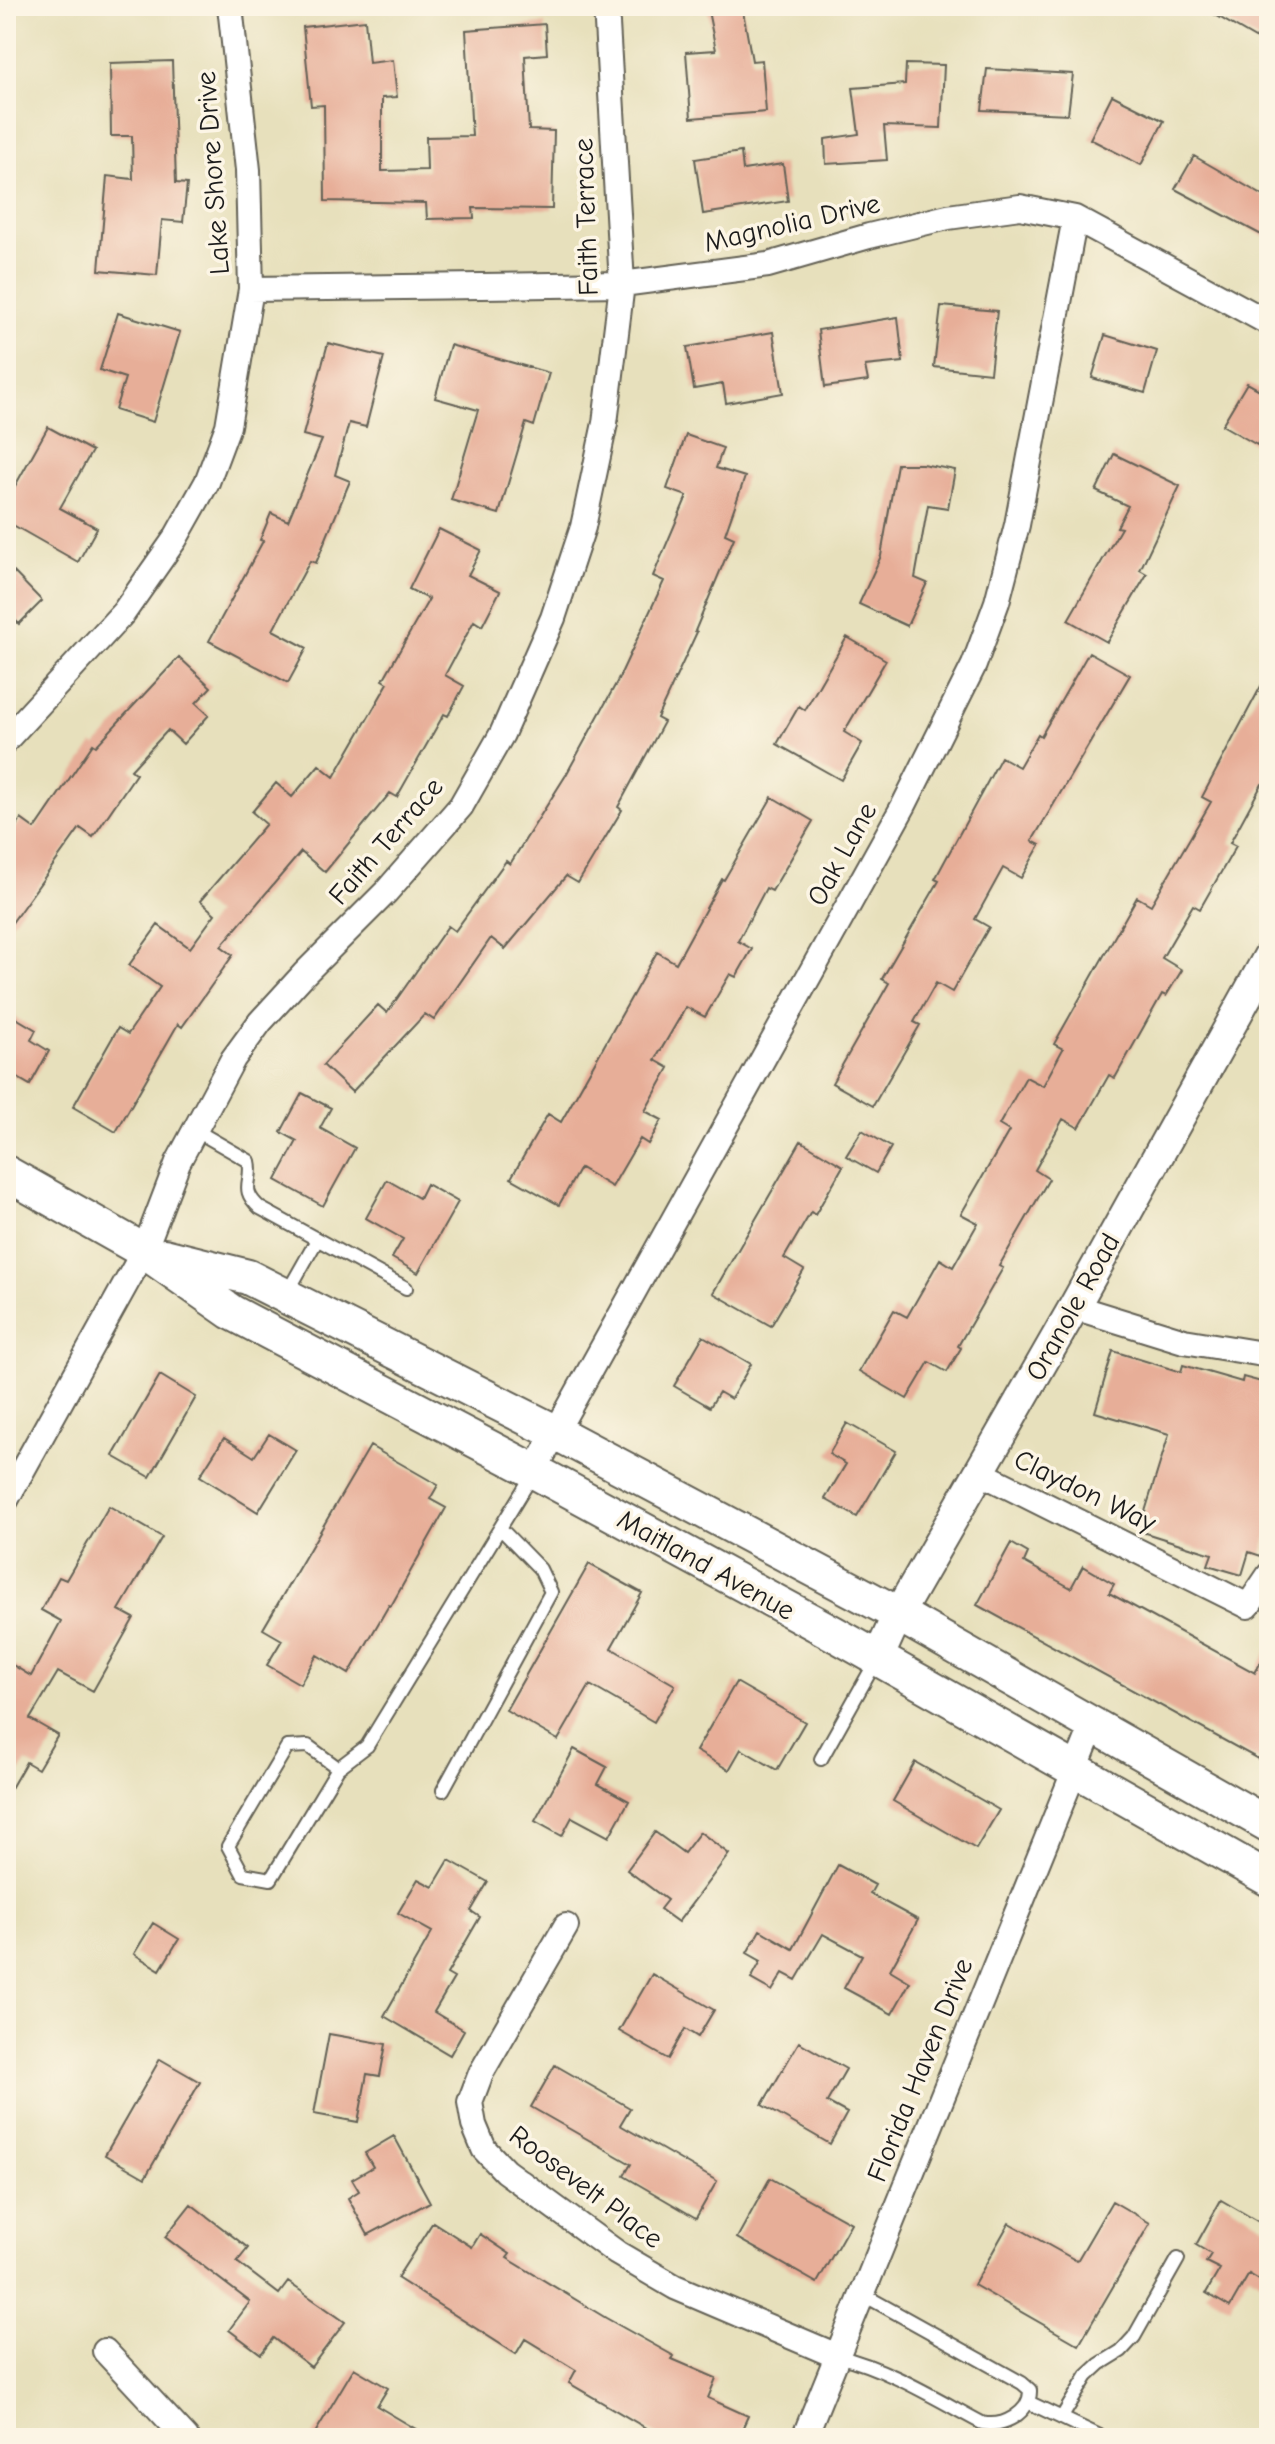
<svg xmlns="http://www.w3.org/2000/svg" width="1275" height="2444" font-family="'Comic Neue',sans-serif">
	<rect width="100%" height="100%" fill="#fcf5e5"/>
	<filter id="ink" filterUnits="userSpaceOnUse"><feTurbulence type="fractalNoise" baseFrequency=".0125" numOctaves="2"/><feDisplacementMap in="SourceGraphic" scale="16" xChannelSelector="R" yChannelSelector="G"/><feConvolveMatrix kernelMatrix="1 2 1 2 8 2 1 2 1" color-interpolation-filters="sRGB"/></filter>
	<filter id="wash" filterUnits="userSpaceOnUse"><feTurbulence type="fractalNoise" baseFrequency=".006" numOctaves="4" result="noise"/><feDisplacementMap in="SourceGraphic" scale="32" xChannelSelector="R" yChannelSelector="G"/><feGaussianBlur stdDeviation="1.8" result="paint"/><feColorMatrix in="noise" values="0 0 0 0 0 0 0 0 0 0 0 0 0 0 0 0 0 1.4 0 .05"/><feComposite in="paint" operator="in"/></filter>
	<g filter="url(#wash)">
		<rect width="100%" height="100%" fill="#e7e0bc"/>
		<!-- water -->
		<path fill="#61a0d3" stroke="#3e5e78" stroke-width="2" d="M6,92l5,15 -4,108 5,50 -6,39 2,29 -2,7z"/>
		<g id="blocks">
			<!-- building -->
			<path fill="#e7ae98" d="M707,6h35l10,55 10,-1 4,52 -75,6 -5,-66 30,-2z
				M1200,6h69v40z
				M365,20l4,43 24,-3 4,37 -15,1v73l45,-1 -1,-33 46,-1 -6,-106 79,-6 2,30 -22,2 4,74 25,1 -2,78 -79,-1 1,10 -47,1 -1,-16 -101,-2 -1,-96 -13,1 -8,-79z
				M172,61l4,122 11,1 -4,38 -21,-2 -5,55 -58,-5 8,-94 26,3 -1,-43h-21l-1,-73z
				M906,64l38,1 -3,63 -57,-2 3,34 -61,4 -1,-25 34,-5 -6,-46 52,-4z
				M987,69l86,5 -5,40 -86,-4z
				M1112,95l52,26 -23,44 -51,-26z
				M741,152l2,18 40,-6 5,37 -85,13 -8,-55z
				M1194,156l75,43v40l-94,-50z
				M941,306l56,5 -7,62 -56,-6z
				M118,313l62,19 -27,90 -38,-12 10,-32 -25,-8z
				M898,317l5,45 -38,4 3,15 -43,6 -7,-57z
				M773,332l10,61 -57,10 -3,-19 -29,5 -7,-42z
				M1105,335l52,16 -12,42 -53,-15z
				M328,343l56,14 -18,70 -17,-4 -14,52 15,6 -34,82 -6,-2 -37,69 34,18 -19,35 -79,-42 54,-100 -3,-1 11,-27 17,8 34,-81 -19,-5z
				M450,345l99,28 -15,53 -8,-3 -27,91 -48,-14 27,-90 -43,-12z
				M1247,383l22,12v29l-12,21 -35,-20z
				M48,427l44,24 -32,57 37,20 -19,34 -72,-41v-19z
				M686,435l37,13 -7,20 29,9 -20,57 9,4 -39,93 2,1 -40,86 7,4 -46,85 4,3 -44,73 -12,-7 -61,73 -14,-11 -57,82 -9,-6 -73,78 -29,-27 55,-60 9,8 61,-87 7,5 51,-70 4,3 56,-89 52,-95 46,-99 -11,-5 34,-80 -20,-7z
				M1114,454l66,32 -40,84 7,4 -40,68 -39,-22 53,-92 -4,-1 11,-21 -32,-15z
				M897,464h25l33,6 -7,38 -20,-3 -13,73 12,5 -20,43 -48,-22 22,-48z
				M439,529l42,21 -13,25 32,16 -18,35 -8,-5 -29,54 19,11 -16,30 -4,-2 -47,83 -7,-4 -65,79 -24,-20 -80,94 12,9 -51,72 -4,-3 -62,108 -43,-25 45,-79 10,6 32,-47 -31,-22 29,-40 32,23 25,-34 -15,-13 66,-77 -14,-12 24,-29 16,14 27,-32 15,12 54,-94 -5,-3 46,-81 -20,-10z
				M6,564l36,37 -23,23 -13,-13z
				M847,637l39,23 -42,72 18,11 -21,37 -64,-36 22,-38 6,4z
				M1089,652l41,23 -98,166 8,4 -19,33 -18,-10 -28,51 14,8 -37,65 -16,-9 -22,39 6,3 -47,81 -41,-23 57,-100 -7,-4 57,-98 -4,-2 66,-122 18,10 19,-33 3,2z
				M179,657l32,30 -15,16 13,12 -26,29 -15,-14 -37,40 5,4 -43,63 -13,-9 -74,103v-91l15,-21 14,10 58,-85 3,2z
				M1269,671v116l-7,-3 -32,59 6,3 -36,63 -7,-4 -31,53 20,12 -16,26 -4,-2 -47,84 -6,-3 -30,53 -16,-9 -28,51 14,9 -50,87 4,2 -45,78 3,2 -14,24 -18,-10 -22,37 -48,-28 35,-61 13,7 33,-58 13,8 25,-44 -17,-9 48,-83 -10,-6 27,-48 17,9 20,-37 -9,-5 83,-147 14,8 60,-103 -9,-5z
				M772,797l41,24 -41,70 -6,-3 -28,53 14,8 -16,28 -6,-3 -25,43 -19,-10 -31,53 14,8 -24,43 17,9 -14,24 -8,-5 -28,48 -32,-19 -21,37 -48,-27 37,-64 13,8 96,-170 19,11 46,-84 2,1z
				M6,1012l30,18 -5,10 18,11 -19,34 -24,-14z
				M302,1093l29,15 -11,20 35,20 -32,58 -47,-26 21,-39 -16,-9z
				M862,1130l29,17 -15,26 -30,-17z
				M801,1141l42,25 -28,49 -4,-3 -27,46 20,12 -33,56 -58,-33z
				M387,1180l32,18 7,-14 32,18 -40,71 -26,-15 11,-19 -37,-21z
				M703,1336l48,28 -20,35 -12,-7 -9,15 -36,-21z
				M1113,1351l68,21 2,-7 59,17 1,-5 26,7v148l-8,24 -12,-4 -7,23 -34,-10 4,-11 -73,-23 30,-97 -74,-22z
				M160,1375l36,22 -46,80 -37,-21z
				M847,1423l49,28 -39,66 -32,-18 21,-35 -17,-10z
				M269,1434l27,16 -38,62 -58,-36 24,-38 30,19z
				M370,1446l68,39 -8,14 16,9 -55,98 -2,-1 -40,69 -32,-19 -17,29 -33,-19 15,-25 -19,-11z
				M109,1506l53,31 -43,73 15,8 -41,73 -35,-19 -28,47 28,16 -20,34 -12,-7 -20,35v-136l25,15 30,-55 -20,-11 18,-33 7,3z
				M1011,1543l17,10 -4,9 47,26 12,-22 31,18 -5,9 146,80 14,-26v118l-292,-160z
				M589,1564l53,29 -31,55 64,37 -21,37 -64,-37 -32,55 -52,-30z
				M736,1682l69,40 -28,48 -36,-21 -12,21 -33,-19z
				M574,1749l33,18 -9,17 31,17 -20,36 -37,-20 -10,19 -27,-15z
				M915,1762l84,48 -23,39 -83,-48z
				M655,1832l29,21 16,-21 29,22 -51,68 -18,-13 7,-9 -40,-30z
				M449,1860l39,22 -17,29 9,6 -33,57 7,4 -20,34 30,18 -14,25 -66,-39 48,-84 -34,-19 20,-34 15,8z
				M838,1865l37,20 -5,9 48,26 -28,50 20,12 -18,32 -48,-26 18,-33 -39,-21 -27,46 -13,-7 -11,18 -21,-12 10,-18 -14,-8 13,-23 33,19z
				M153,1923l26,16 -19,31 -26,-16z
				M652,1974l62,36 -16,27 -13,-8 -17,30 -49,-28z
				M329,2034l57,10 -6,32 -13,-2 -9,48 -44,-8z
				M799,2042l47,27 -19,33 20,11 -17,31 -68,-39z
				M160,2059l40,23 -55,96 -40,-23z
				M555,2065l75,43 -10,17 97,56 -21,37 -72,-42 7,-12 -100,-57z
				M394,2136l36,66 -62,33 -20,-37 11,-7 -7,-12 21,-12 -8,-14z
				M770,2178l81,45 -34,60 -80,-45z
				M1221,2200l48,28v58l-20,-12 -19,33 -24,-14 14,-24 -14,-7 5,-8 -15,-9z
				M1112,2201l38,22 -71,122 -105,-60 35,-62 68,38z
				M191,2204l57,44 -11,14 42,32 9,-12 57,40 -34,45 -38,-29 -12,16 -32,-24 21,-28 -85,-65z
				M433,2222l39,25 8,-13 30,20 -3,4 99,60 68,38 -2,3 44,19 -8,20 40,18 -10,22h-75l-94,-55 7,-13 -51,-31 -9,15 -119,-76z
				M354,2368l34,20 -11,18 54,32h-119z"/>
		</g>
	</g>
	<g filter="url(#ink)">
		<use href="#blocks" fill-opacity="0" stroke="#636154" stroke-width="2"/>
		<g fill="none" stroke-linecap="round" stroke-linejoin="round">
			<defs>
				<path id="service" d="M195,1130l54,31c5,21 -11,27 11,47l146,80
					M287,1293l30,-53
					M821,1759l55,-98
					M338,1768l-30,-22 -21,1 -59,99 15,28 28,5 67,-111 29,-22 166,-272
					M443,1790l108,-198 -11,-23 -40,-41
					M837,2356c52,13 98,42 145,67 20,5 49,-10 48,-33l-8,-7 -160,-89
					M1028,2402l76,36
					M1062,2417l25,-41 13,-12 21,-13 13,-14 44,-78
					M1267,2438l2,-4"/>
				<path id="minor" d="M251,289l371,-5 146,-19 101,-29 79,-19 72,-10 55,11 194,105
					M6,740l118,-128 51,-73 32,-57 21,-56 23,-137 -3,-119 -18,-164
					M1074,1307l110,34 85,14
					M534,1471l370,-666 70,-140 23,-63 20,-77 58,-307
					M979,1472l269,134 21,-31
					M6,1500l138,-249 34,-89 55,-103 27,-37 44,-48 82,-82 75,-86 41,-72 51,-116 30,-91 22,-104 17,-139 -16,-278
					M566,1926l-85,147 -11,29 4,23 10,24 21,22 112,82 58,34 162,69
					M105,2351l81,87
					M804,2438l289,-713"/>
				<path id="tertiary" d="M878,1658l20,-44 176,-307 195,-351"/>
				<path id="secondary" d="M6,1173l138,78 87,61 303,159 299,162 436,246
					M164,1256l84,21 307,155 343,182 371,211"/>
			</defs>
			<!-- service casing -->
			<use href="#service" stroke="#636154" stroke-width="16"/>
			<!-- minor casing -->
			<use href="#minor" stroke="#636154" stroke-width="28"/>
			<!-- tertiary casing -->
			<use href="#tertiary" stroke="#636154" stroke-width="34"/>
			<!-- secondary casing -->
			<use href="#secondary" stroke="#636154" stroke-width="38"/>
			<!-- service -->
			<use href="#service" stroke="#fff" stroke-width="12"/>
			<!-- minor -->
			<use href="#minor" stroke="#fff" stroke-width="24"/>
			<!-- tertiary -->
			<use href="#tertiary" stroke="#fff" stroke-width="30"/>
			<!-- secondary -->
			<use href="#secondary" stroke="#fff" stroke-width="34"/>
		</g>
	</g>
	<g text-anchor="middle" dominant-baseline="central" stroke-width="7" stroke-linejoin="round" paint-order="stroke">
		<!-- street labels -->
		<g font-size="28" fill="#1c1c1c" stroke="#fcf5e5">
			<text transform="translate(213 173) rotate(-94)">Lake Shore Drive</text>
			<text transform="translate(586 217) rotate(-92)">Faith Terrace</text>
			<text transform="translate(792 223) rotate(-13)">Magnolia Drive</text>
			<text transform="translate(386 841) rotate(-49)">Faith Terrace</text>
			<text transform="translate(842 854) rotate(-61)">Oak Lane</text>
			<text transform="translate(1073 1307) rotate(-61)">Oranole Road</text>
			<text transform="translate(1085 1491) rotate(26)">Claydon Way</text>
			<text transform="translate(706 1565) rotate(29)">Maitland Avenue</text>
			<text transform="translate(920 2070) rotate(-68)">Florida Haven Drive</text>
			<text transform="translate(586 2187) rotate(37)">Roosevelt Place</text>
		</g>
	</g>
	<!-- margin -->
	<rect width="1275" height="2444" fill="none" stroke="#fcf5e5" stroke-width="32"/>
</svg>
